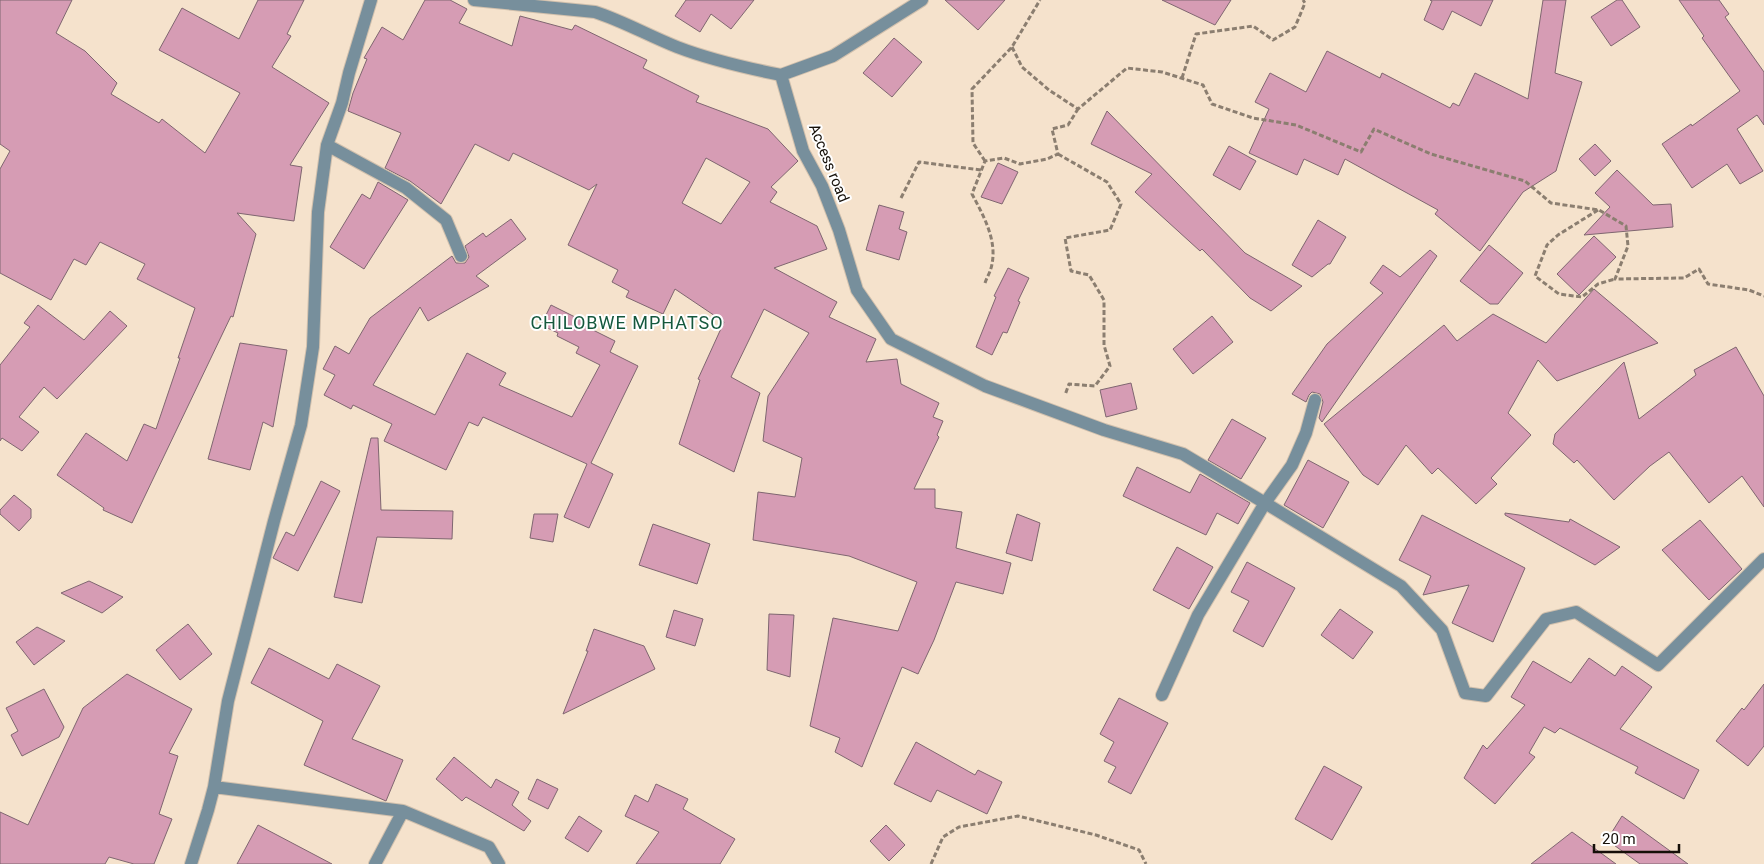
<svg xmlns="http://www.w3.org/2000/svg" width="1764" height="864" font-family="Roboto,sans-serif">
	<rect width="100%" height="100%" fill="#f5e2cc"/>
	<!-- building -->
	<path fill="#d69cb4" stroke="#7f6670" fill-rule="evenodd" d="M0,0h72l-16,33 29,18 32,32 -6,11 48,29 3,-4 43,34 35,-60 -81,-43 23,-42 57,31 19,-39h46l-17,34 4,2 -19,31 57,36 -39,62 12,2 -8,54 -57,-8 19,21 -23,83 -2,-1 -99,207 -29,-13 1,-2 -47,-33 29,-42 41,28 17,-37 12,5 24,-71h-2l17,-50 -58,-29 8,-15 -45,-22 -14,23 -12,-6 -23,41 -51,-27v-104l10,-18 -10,-7z
		M425,0h25l17,9 -8,14 53,23 8,-30 52,14 3,-5 72,35 -4,8 56,28 -3,6 72,27 30,32 -27,26 6,5 -7,10 47,24 10,23 -53,19 63,34 -8,15 47,22 -10,23 31,-3 4,25 38,19 -6,14 10,4 -6,14 2,2 -25,52h21v19l27,4 -6,36 55,15 -8,31 -47,-12 -22,58 -16,34 -16,-7 -40,100 -27,-15 5,-14 -30,-12 23,-108 65,13 19,-49 -68,-26 -96,-16 5,-48 37,5 7,-39 -39,-17 5,-45 41,-63 -45,-24 -33,68 29,16 -26,79 -55,-28 21,-64 -2,-1 26,-57 -49,-33 -12,25 -37,-17 3,-6 -17,-9 6,-12 -50,-25 29,-61 -8,6 -76,-37 -4,8 -34,-17 -34,60 -31,-23 -25,-13 16,-35 -53,-22 5,-18 14,-34 -3,-1 18,-31 21,13zM706,158l44,24 -29,42 -39,-21z
		M686,0h68l-23,29 -20,-15 -11,18 -25,-16z
		M945,0h60l-27,30z
		M1162,0h69l-16,25z
		M1430,0h63l-12,26 -29,-15 -9,19 -19,-10 8,-19z
		M1543,0h23l-11,73 27,9 -26,89 -33,21 -43,59 -45,-37 3,-4 -93,-51 -7,16 -34,-16 -7,16 -48,-22 20,-44 -14,-7 15,-29 36,19 21,-41 53,27 2,-5 68,35 3,-5 6,3 16,-33 53,26z
		M1617,0h5l18,27 -29,19 -20,-29z
		M1679,0h40l10,14 -4,3 39,55v53l-7,-10 -20,14 26,42 -23,13 -13,-20 -35,24 -30,-44 29,-20 1,2 48,-35 -38,-53 2,-2z
		M894,38l28,24 -30,35 -29,-24z
		M1107,111l138,142 57,33 -31,25 -21,-13 -48,-49 -2,2 -65,-59 17,-18 -61,-30z
		M1595,144l16,17 -16,15 -16,-17z
		M1229,146l27,15 -16,29 -27,-15z
		M998,163l20,9 -16,32 -21,-7z
		M1617,170l36,35 18,-1 2,23 -89,8 26,-28 -15,-14z
		M378,182l30,18 -44,69 -34,-22 32,-53 8,5z
		M879,205l25,7 -5,17 8,3 -8,28 -33,-10z
		M511,219l15,20 -50,37 13,10 -61,35 -8,-14 -47,78 62,30 32,-62 39,20 -7,12 73,32 28,-52 -24,-12 3,-6 -22,-11 1,-3 -17,-8 10,-20 36,18 -2,3 30,15 -5,11 28,14 -47,97 22,11 -24,54 -25,-11 23,-53 -104,-47 -5,9 -9,-4 -23,48 -62,-29 8,-17 -39,-19 -2,4 -27,-14 11,-20 -12,-6 12,-23 14,8 21,-36 82,-62 4,7h9l4,-6 -4,-11 18,-13 3,4z
		M1318,220l28,17 -16,27h-2l-16,13 -20,-12z
		M1594,236l22,21 -37,38 -22,-21z
		M1489,245l34,28 -25,31h-8l-30,-23z
		M1430,250l7,6 -115,166 -3,-4 4,-16 -3,-8 -8,-2 -3,3 -3,7 -14,-8 35,-50 56,-51 -13,-10 13,-18 17,12z
		M1008,268l21,10 -11,23 2,1 -13,31 -4,-1 -11,23 -16,-8 20,-50 -2,-1z
		M1594,289l64,54 -101,38 -19,-21 -30,53 23,22 -40,43 6,6 -21,20 -38,-36 -6,6 -26,-29 -28,40 -15,-10 -39,-51 120,-99 13,16 36,-27 53,29z
		M38,305l46,35 26,-29 17,15 -70,73 -13,-12 -25,30 20,15 -17,19 -20,-13 -2,3v-76l30,-38 -6,-4z
		M1212,316l21,26 -40,32 -20,-25z
		M240,343l47,7 -14,77 -10,-5 -13,48 -42,-11z
		M1736,347l28,49v111l-22,-31 -33,27 -40,-51 -19,14 -36,34 -37,-40 -3,3 -21,-19 2,-10 69,-72 15,57 57,-44 -2,-5z
		M1131,383l6,26 -31,8 -6,-27z
		M1232,419l34,19 -25,41 -33,-19z
		M371,438h7l3,72 72,1 -1,28 -75,-2 -15,66 -28,-6z
		M1308,460l41,22 -26,46 -39,-23z
		M1137,467l53,26 10,-19 50,29 -12,21 -21,-11 -11,22 -83,-39z
		M321,481l19,10 -42,80 -25,-13 13,-26 8,4z
		M14,495l17,14v9l-12,13 -19,-17v-4z
		M1505,513l64,9 1,-3 50,28 -25,18 -90,-50z
		M534,514h24l-5,28 -23,-4z
		M1017,514l23,9 -8,38 -26,-8z
		M1422,515l103,53 -32,74 -41,-19 17,-38 -46,10 8,-19 -32,-16z
		M1700,520l42,49 -33,31 -47,-50z
		M653,524l57,20 -13,40 -58,-19z
		M1177,547l36,20 -24,42 -36,-19z
		M1247,562l48,26 -32,59 -30,-16 16,-30 -18,-9z
		M89,581l34,16 -21,16 -41,-20z
		M1340,609l33,23 -20,27 -32,-24z
		M674,610l29,9 -8,27 -29,-9z
		M769,614l25,1 -4,62 -23,-7z
		M188,624l24,30 -32,26 -24,-30z
		M37,627l28,14 -31,24 -18,-23z
		M594,629l50,17 11,23 -92,45 25,-63h-2z
		M269,648l60,31 8,-15 43,22 -28,53 51,21 -17,41 -82,-36 19,-44 -72,-38z
		M1589,658l26,18 7,-10 30,21 -32,42 79,41 -15,29 -49,-26 3,-6 -78,-39 -5,5 -11,-6 -15,26 6,4 -40,47 -31,-26 19,-33 4,4 38,-44 -14,-8 22,-36 38,22z
		M127,674l65,35 -23,44 9,3 -19,58 13,5 -18,45h-20l-25,-7 -4,7h-105v-52l28,13 55,-117z
		M1764,684v62l-16,20 -32,-25 26,-33 2,2z
		M44,689l20,38 -5,10 -37,19 -11,-21 7,-4 -12,-23z
		M1119,698l49,25 -37,71 -23,-12 8,-15 -12,-6 10,-19 -14,-8z
		M916,742l59,33 3,-5 24,12 -15,32 -50,-24 -6,12 -37,-18z
		M454,757l37,31 5,-9 23,13 -7,13 19,16 -7,10 -58,-34 -4,4 -26,-22z
		M1324,766l38,21 -30,53 -37,-21z
		M537,779l21,10 -10,20 -20,-10z
		M656,784l32,15 -5,10 52,30 -15,25h-84l23,-32 -34,-16 10,-21 13,7z
		M579,816l23,15 -14,21 -23,-14z
		M1622,816l66,48h-48l-33,-24z
		M258,825l74,39h-95z
		M886,825l19,20 -16,16 -19,-20z
		M1572,832l44,32h-85z"/>
	<g fill="none" stroke-linecap="round" stroke-linejoin="round">
		<defs>
			<path id="street" d="M474,0l121,12c28,9 54,24 82,35 34,13 69,21 104,28
				M781,75l22,76 19,35 17,44 18,60 34,49 94,47 119,44 79,24 82,49 -67,112 -36,80
				M781,75l52,-19 89,-56
				M327,145l79,43 40,32 15,36
				M1315,400l-9,33 -14,32 -27,38 136,83 41,44 23,63 21,3 60,-77 30,-7 82,53 106,-106
				M214,787l189,24 86,36 10,17
				M191,864l17,-54 6,-23 14,-86 46,-180 27,-96 12,-78 5,-135 9,-67 15,-42 7,-30 22,-73
				M375,864l28,-53"/>
		</defs>
		<!-- street casing -->
		<use href="#street" stroke="#d1c0ad" stroke-width="14"/>
		<!-- path -->
		<path stroke="#8b7e70" stroke-width="3" stroke-dasharray="5 2.5" stroke-linecap="butt" d="M1012,47l10,20 27,23 29,19 49,-41 35,4 41,13 9,19 41,14 43,7 65,27 13,-23 57,25 94,27 26,22 48,7 27,16 2,20 -13,33 69,-1 15,-9 9,15 41,6 15,6
			M1182,78l14,-44 57,-8 20,14 22,-13 10,-24 -2,-3
			M1058,154l49,28 14,22 -11,26 -45,8 6,33 18,4 15,25v45l6,21 -15,20 -26,-2 -4,11
			M985,161l-12,-18 -1,-54 40,-42 28,-47
			M901,198l18,-36 62,8
			M1598,210l-40,25 -11,10 -12,31 24,18 23,3 16,-13 17,-5
			M985,283c2,-6 6,-12 7,-19 5,-25 -9,-49 -20,-70l13,-33 19,-3 16,6 27,-5 11,-5 -6,-25 16,-4 10,-16
			M931,864l12,-27 16,-10 59,-11 78,19 43,15 7,14"/>
		<!-- street -->
		<use href="#street" stroke="#778f9c" stroke-width="12"/>
	</g>
	<g text-anchor="middle" dominant-baseline="central" stroke-width="4" stroke-linejoin="round" paint-order="stroke">
		<!-- street labels -->
		<g font-size="15" fill="#150f08" stroke="#fff">
			<text transform="translate(829 163) rotate(68)">Access road</text>
		</g>
		<!-- quarter labels -->
		<g font-size="18" letter-spacing="1" fill="#15583d" stroke="#fff">
			<text x="627" y="322">CHILOBWE MPHATSO</text>
		</g>
	</g>
	<!-- scale -->
	<path d="M1594 844v8h85v-8" fill="none" stroke="#150f08" stroke-width="2.5"/>
	<text x="1602" y="844" font-size="15" fill="#150f08" stroke="#ffffff" stroke-width="4" paint-order="stroke">20 m</text>
</svg>
